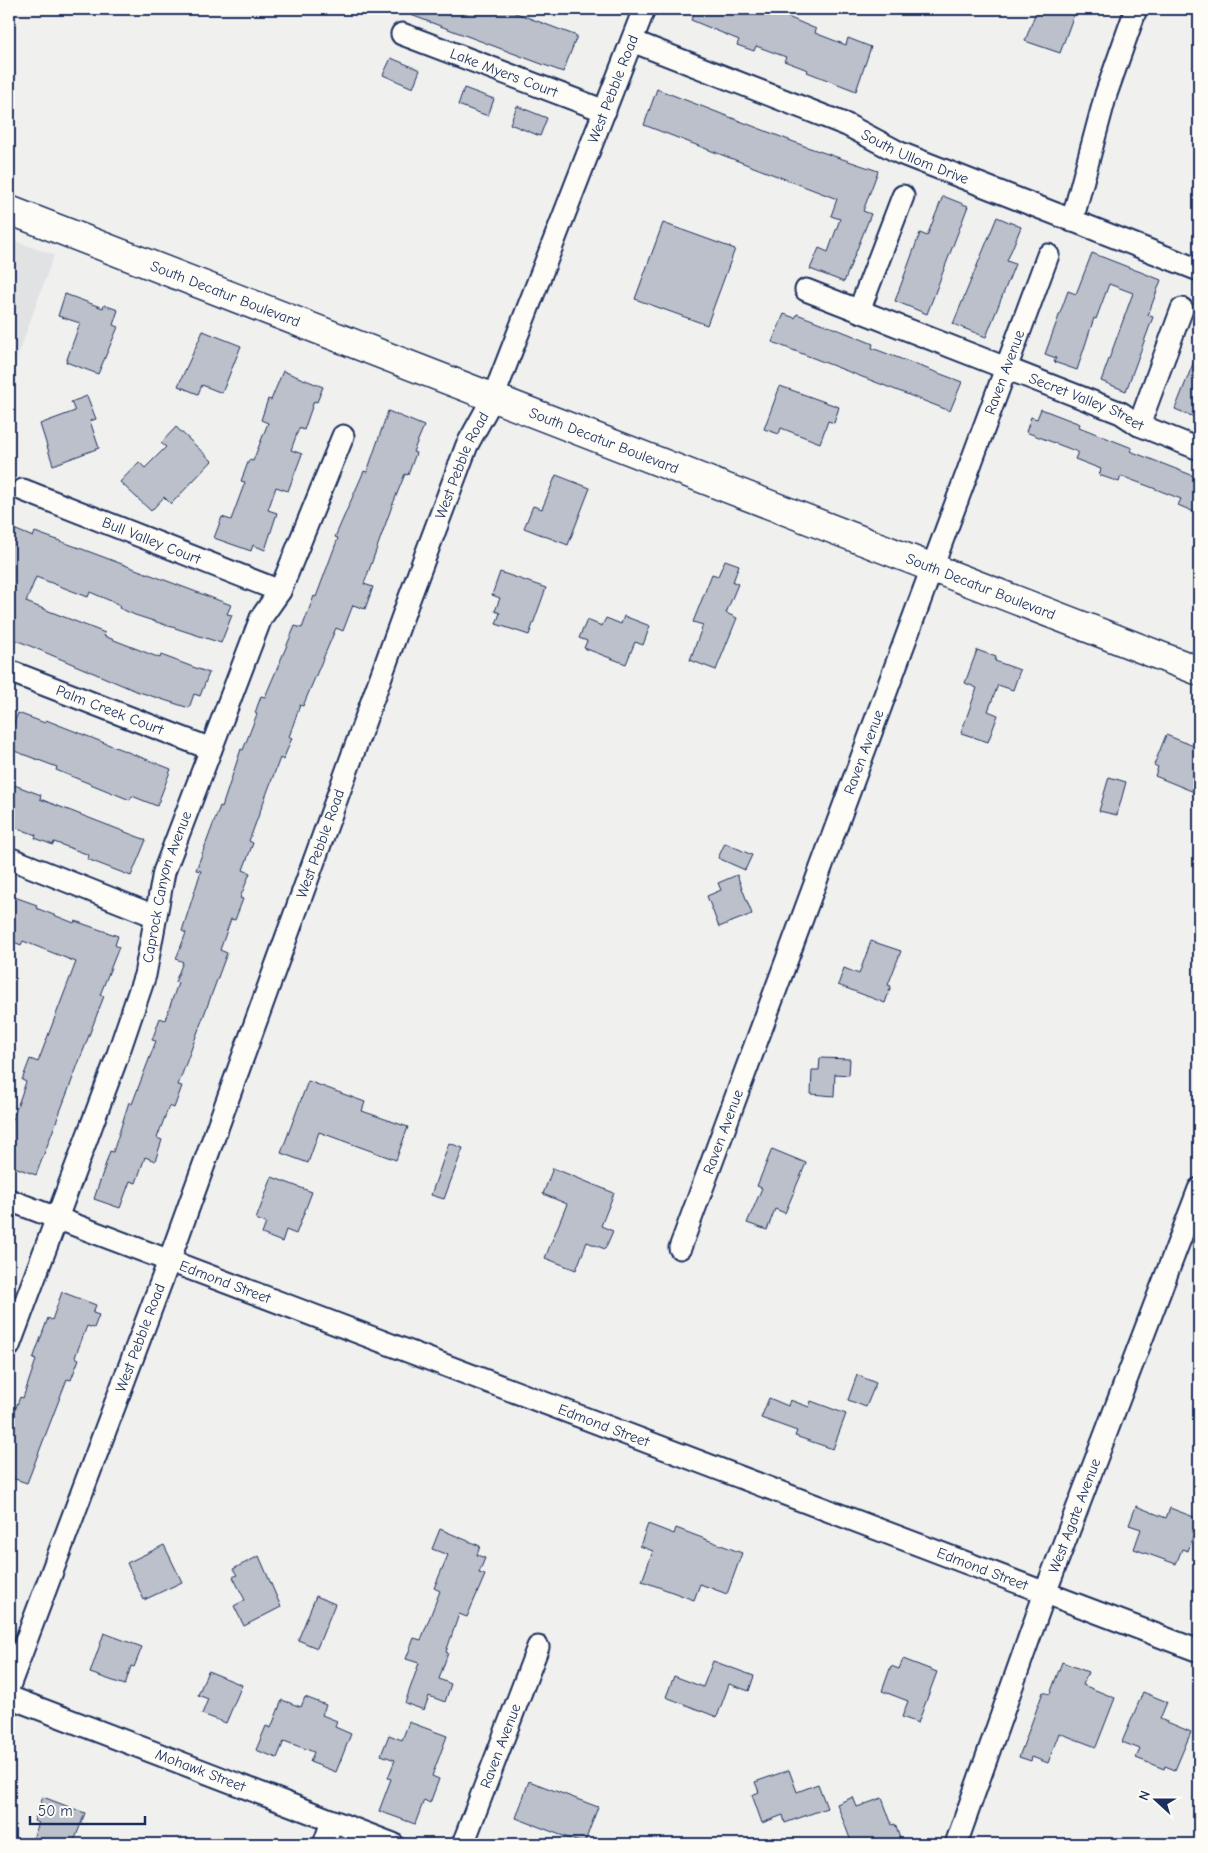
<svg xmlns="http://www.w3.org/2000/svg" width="1208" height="1853" font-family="'Comic Neue',sans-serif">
	<rect width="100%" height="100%" fill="#f0f0ee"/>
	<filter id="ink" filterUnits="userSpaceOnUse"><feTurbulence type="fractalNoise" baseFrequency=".02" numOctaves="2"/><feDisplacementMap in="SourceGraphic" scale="10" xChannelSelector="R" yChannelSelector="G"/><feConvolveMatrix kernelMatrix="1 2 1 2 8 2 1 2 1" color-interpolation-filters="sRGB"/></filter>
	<g filter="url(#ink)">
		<!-- built -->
		<path fill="#e0e2e3" d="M9,239l45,16 -45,125z"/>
		<!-- building -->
		<path fill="#bbc0ca" stroke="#1b2f5e" d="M395,9h110l72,27 -14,36z
			M696,9h73l47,20 -1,4 31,12 2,-7 23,9 -15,44 -49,-19 1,-2 -24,-9 2,-4 -30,-11 -2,5 -17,-6 2,-5 -48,-20z
			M1037,9h39l-16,44 -35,-12z
			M391,58l29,12 -7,18 -30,-13z
			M464,88l30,11 -6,17 -30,-11z
			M657,89l150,58 71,24 -15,40 8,3 -27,68 -34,-13 9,-21 9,4 12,-33 -9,-3 6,-17 -193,-74z
			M517,106l30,12 -7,18 -30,-12z
			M943,196l25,10 -41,108 -32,-13 25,-68 7,3z
			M997,217l24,10 -14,34 8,3 -29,73 -33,-13z
			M663,223l72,26 -28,76 -72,-26z
			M1092,253l69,27 -13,35 5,2 -27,74 -25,-10 32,-88 -24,-9 -13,35 -2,-1 -17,52 -23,-8 2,-4 -11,-4 23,-63 8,3z
			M65,294l38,14 1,-3 14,5 -5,15 5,2 -20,47 -32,-12 14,-39 -22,-7z
			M784,314l11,4 2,-4 52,20 24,10 -1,4 90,34 -12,29 -178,-69z
			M203,331l38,15 -19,47 -20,-8 -4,9 -20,-8z
			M1198,351l1,1v67l-24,-10z
			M283,371l40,16 -6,15 -3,-1 -10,29 -5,-2 -8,22 11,4 -14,37 -12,-4 -8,23 9,3 -12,37 -12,-5 -2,6 -37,-13 8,-21 9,3 14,-38 -4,-1 8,-21 4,1 15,-38 -7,-3 7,-21 3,1z
			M780,386l59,21 -5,16 -6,-2 -8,22 -39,-15 -2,6 -15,-5z
			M87,396l9,23 -6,2 9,27 -46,17 -13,-41 35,-13 -4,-9z
			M1041,409l39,15 -1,3 53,21 -2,3 69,27v36l-21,-9 3,-6 -33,-13 -27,-10 -2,6 -20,-7 2,-6 -26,-10 3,-7 -52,-20 5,-15 6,2z
			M388,411l36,15 -11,26 3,1 -8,22 -3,-1 -13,32 -28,78 9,3 -8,22 -12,-4 -10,26 -7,-3 -33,78 -3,-1 -11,32 3,1 -9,22 -3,-2 -31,83 4,2 -10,27 7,3 -10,25 3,1 -8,21 -4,-1 -11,31 7,3 -49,132 4,1 -8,22 -5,-2 -12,32 5,2 -7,21 -10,-4 -9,26 -6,-2 -10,27 -26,-9 16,-48 3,1 16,-50 3,2 24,-63 -4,-1 8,-22 5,2 13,-37 -3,-1 8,-20 -7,-3 10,-26 -4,-2 19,-60 -5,-1 24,-64 2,1 19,-58 2,1 14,-36 -2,-1 6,-17 4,1 30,-71 7,2 12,-32 2,1 22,-59 -3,-1 29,-66 3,1z
			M176,427l36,34 -41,43 -7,-7 -13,14 -31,-29 19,-20 6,6 21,-21 -5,-4z
			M556,475l34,13 -22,57 -44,-17 9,-22 9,3z
			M9,527l24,10 2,-5 47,17 149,56 -4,9 5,1 -11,28 -86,-28 -16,-7 1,-3 -30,-13 -2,5 -52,-20 -10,25 79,31 -1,3 56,22 1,-3 48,18 -9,23 -6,-2 -5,14 -53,-17 -127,-54z
			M725,560l14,5 -6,17 5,2 -12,29 11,5 -21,52 -26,-10 13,-35 -10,-3 19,-48 6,2z
			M500,572l46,16 -17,47 -33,-11 4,-11 -5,-2 5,-13 -8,-3z
			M624,616l26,10 -7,19 -8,-3 -9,22 -42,-16 3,-7 -8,-3 8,-18 15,6 4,-8 15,6z
			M977,650l19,7 -1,4 25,9 -7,20 -15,-5 -10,26 10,4 -10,27 -27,-9 16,-45 -12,-5z
			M18,713l27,10 1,-3 125,49 -14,37 -25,-10 -2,4 -74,-30 1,-3 -48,-18v-28l5,2z
			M1166,735l33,13v46l-44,-18 3,-9 -4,-2z
			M1109,777l17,5 -9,33 -18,-4z
			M9,783l32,12 -1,4 106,41 -15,36 -44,-17 2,-4 -35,-13 -1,3 -18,-7 1,-3 -27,-10z
			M725,843l27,12 -7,15 -27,-12z
			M737,875l15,39 -33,13 -12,-31 14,-6 -3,-7z
			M9,895l28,10 -1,3 38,15 1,-2 43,15 -3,9 4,2 -19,48 4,1 -68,179 -27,-10v-35l17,-48 -4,-2 8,-21 8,3 38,-100 -53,-21 -2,4 -12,-5z
			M871,941l30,10 -13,34 3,1 -6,17 -47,-18 6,-17 15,6z
			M820,1058l30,1 -1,16 -14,-1 -1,22 -23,-2 1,-24h7z
			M308,1081l57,21 -3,9 46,16 -12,33 -77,-28 -11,31 -27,-10z
			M449,1143l14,5 -19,51 -13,-4z
			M772,1149l34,14 -21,50 -10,-4 -8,21 -20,-7 15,-35 -5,-2z
			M553,1168l61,25 -13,33 12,5 -8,18 -18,-7 -11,28 -31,-12 22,-54 -24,-10z
			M272,1177l40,15 -16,42 -10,-4 -4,12 -20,-8 4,-11 -10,-4z
			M62,1292l34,13 -3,8 6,2 -5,13 -7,-2 -12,31 4,2 -8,21 -4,-1 -40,104 -18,-6v-43l6,-15 -3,-1 8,-21 3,1 13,-38 -3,-1 15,-41 4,2z
			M857,1375l19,8 -10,24 -18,-7z
			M769,1398l19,8 2,-6 19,7 2,-6 35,13 -13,35 -38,-13 2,-5 -36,-13z
			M1136,1506l30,12 4,-10 29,11 -11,32 -6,-2 -6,15 -42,-15 7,-20 -12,-4z
			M648,1524l26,10 2,-6 66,25 -15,41 -27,-10 -6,16 -52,-19 11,-30 -13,-5z
			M440,1529l40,17 -3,9 8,3 -6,15 6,2 -18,42 -8,-3 -13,38 2,1 -9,26 12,5 -6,18 -16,-6 -5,14 -19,-7 14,-40 -13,-4 8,-21 7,2 19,-49 -6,-3 14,-33 -16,-6z
			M164,1545l18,37 -38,18 -17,-37z
			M259,1556l22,51 -37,19 -10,-20 11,-6 -12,-23 4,-2 -4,-6z
			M316,1596l19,8 -18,44 -19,-8z
			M104,1633l38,14 -8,20 -3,-1 -6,19 -35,-12z
			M903,1659l34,13 -19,51 -16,-6 6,-16 -26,-10 9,-25 8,3z
			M713,1661l41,15 -5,15 -20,-7 -12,33 -51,-20 8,-21 29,11z
			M1062,1662l26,10 -5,13 32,13 -19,49 -37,-14 -11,30 -16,-6 -1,4 -12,-4 24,-65 7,2z
			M208,1671l34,14 -16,38 -24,-9 6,-15 -10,-4z
			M1143,1692l24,10 -7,17 31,13 -16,38 -10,-4 -1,3 -28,-11 4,-9 -18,-7z
			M305,1697l21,8 -4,10 15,6 -2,6 16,7 -15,38 -26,-10 4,-10 -30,-11 -7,17 -21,-8 10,-24 5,2 11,-28 19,7z
			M409,1722l38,14 -15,40 7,3 -9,24 -6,-3 -9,24 -36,-13 12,-32 -3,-1 7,-18 -14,-5 8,-20 13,5z
			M789,1770l8,22 21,-8 9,24 -42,15 -2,-8 -21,8 -10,-28 7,-3 -4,-10z
			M529,1781l69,26 -14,37 -68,-26z
			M43,1797l42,16 -12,31h-10l-12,-4 -1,4h-19l8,-21 -5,-2z
			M853,1797l4,10 25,-9 10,27 3,-1 7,20h-50l-15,-40z"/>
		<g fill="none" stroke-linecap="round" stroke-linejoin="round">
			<defs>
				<g id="minor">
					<path id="s1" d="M402,34l203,77"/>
					<path id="s2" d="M632,41l215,84 53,28 299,117"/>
					<path d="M1072,221l34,-127 30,-85"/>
					<path id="s3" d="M806,290l315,123 18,12 60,24"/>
					<path d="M859,311l44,-115"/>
					<path d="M1139,425l43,-116"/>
					<path id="s4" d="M23,490l257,101"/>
					<path id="s5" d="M9,671l202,78"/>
					<path d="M9,858l146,58"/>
					<path id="s6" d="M9,1200l1190,451"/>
					<path id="s7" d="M680,1248l368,-993"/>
					<path id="s8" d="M9,1346l107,-286 29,-85 19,-103 97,-254 19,-27 63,-155"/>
					<path id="s9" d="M9,1686l160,-425 239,-659 59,-157 26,-47 151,-389"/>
					<path id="s10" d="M9,1697l384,147"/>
					<path d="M324,1844l8,-22"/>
					<path id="s11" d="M463,1844l75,-197"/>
					<path id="s12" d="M956,1844l89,-251 154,-404"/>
				</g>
				<g id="major">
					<path id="s13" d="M9,210l1190,461"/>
				</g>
			</defs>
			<!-- minor casing -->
			<use href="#minor" stroke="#1b2f5e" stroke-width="25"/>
			<!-- major casing -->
			<use href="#major" stroke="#1b2f5e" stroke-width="31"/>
			<!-- minor -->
			<use href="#minor" stroke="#fdfcf7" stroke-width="21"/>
			<!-- major -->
			<use href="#major" stroke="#fdfcf7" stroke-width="28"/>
		</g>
	</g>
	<g text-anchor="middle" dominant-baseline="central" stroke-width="4" stroke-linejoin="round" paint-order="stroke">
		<!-- street labels -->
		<g font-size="15" fill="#1b2f5e" stroke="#fdfcf7">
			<text stroke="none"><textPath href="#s1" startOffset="109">Lake Myers Court</textPath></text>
			<text stroke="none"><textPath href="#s9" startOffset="1708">West Pebble Road</textPath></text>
			<text stroke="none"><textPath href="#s2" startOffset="306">South Ullom Drive</textPath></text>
			<text stroke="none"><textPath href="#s13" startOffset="232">South Decatur Boulevard</textPath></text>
			<text stroke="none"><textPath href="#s7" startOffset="934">Raven Avenue</textPath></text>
			<text stroke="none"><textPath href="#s3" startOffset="302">Secret Valley Street</textPath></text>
			<text stroke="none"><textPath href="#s13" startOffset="638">South Decatur Boulevard</textPath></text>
			<text stroke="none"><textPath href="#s9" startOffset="1302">West Pebble Road</textPath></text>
			<text stroke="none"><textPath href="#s4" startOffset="138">Bull Valley Court</textPath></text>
			<text stroke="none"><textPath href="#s13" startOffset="1042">South Decatur Boulevard</textPath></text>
			<text stroke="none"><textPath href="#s5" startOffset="108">Palm Creek Court</textPath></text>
			<text stroke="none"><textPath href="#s7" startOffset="529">Raven Avenue</textPath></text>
			<text stroke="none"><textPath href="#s9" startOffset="898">West Pebble Road</textPath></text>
			<text stroke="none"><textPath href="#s8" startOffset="486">Caprock Canyon Avenue</textPath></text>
			<text stroke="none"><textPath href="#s7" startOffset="124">Raven Avenue</textPath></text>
			<text stroke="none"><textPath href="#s6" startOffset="231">Edmond Street</textPath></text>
			<text stroke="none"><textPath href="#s9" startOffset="372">West Pebble Road</textPath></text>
			<text stroke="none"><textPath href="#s6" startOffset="636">Edmond Street</textPath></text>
			<text stroke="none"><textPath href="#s12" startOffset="349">West Agate Avenue</textPath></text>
			<text stroke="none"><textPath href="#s6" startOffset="1041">Edmond Street</textPath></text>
			<text stroke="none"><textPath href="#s11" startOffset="105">Raven Avenue</textPath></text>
			<text stroke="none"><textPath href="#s10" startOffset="205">Mohawk Street</textPath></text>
		</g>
	</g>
	<!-- margin -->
	<rect width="1208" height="1853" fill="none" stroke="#fdfcf7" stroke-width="30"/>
	<rect x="15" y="15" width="1178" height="1823" fill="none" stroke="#1b2f5e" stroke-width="2" filter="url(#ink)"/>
	<!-- north arrow -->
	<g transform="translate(1156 1800) rotate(291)" stroke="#fdfcf7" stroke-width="4" paint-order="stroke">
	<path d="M0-4L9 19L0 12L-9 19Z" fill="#1b2f5e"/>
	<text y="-8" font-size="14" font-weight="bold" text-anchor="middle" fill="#1b2f5e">N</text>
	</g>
	<!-- scale -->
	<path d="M30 1816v8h115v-8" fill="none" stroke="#1b2f5e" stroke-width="2.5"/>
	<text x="38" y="1816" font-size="15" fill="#1b2f5e" stroke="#fdfcf7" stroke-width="4" paint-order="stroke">50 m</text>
</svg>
